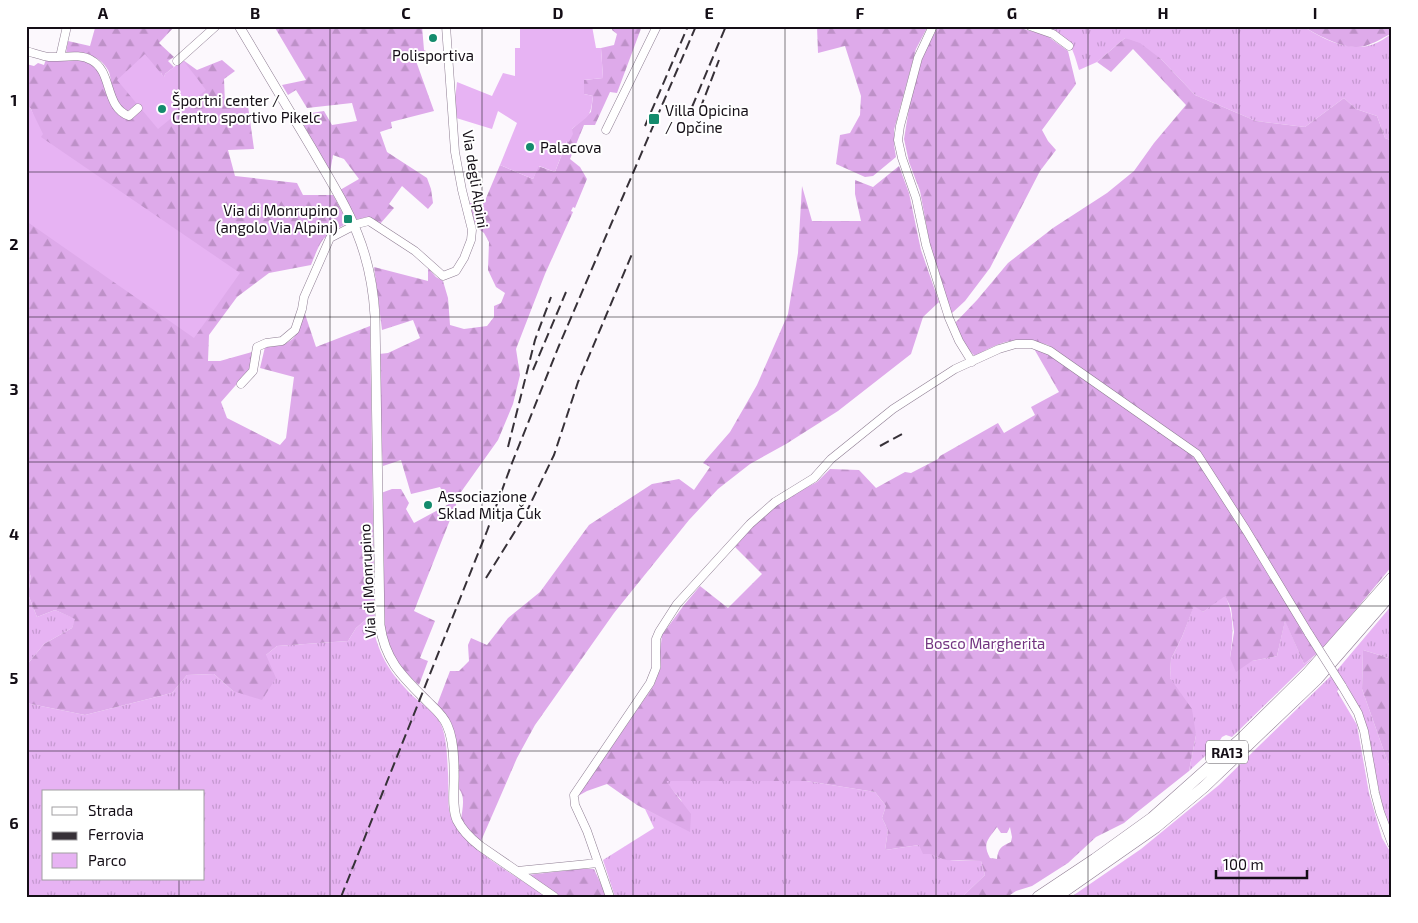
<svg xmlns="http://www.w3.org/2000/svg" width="1418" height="923" font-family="'Exo 2',sans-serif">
	<defs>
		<pattern id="grass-tufts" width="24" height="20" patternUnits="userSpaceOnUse" patternTransform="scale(1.25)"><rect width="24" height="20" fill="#e7b3f3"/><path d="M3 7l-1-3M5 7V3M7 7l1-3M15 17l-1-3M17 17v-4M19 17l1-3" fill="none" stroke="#c599d0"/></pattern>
		<pattern id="forest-firs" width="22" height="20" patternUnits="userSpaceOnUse" patternTransform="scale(1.25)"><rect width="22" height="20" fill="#deaaea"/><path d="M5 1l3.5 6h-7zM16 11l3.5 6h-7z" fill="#be91c8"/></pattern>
	</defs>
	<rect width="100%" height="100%" fill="#fcf8fd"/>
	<!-- grass -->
	<path fill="url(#grass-tufts)" fill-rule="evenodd" d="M1041,26h262c19,13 48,27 71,18 6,-2 12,-7 18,-10v107l-7,-3 -8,-22 -21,-7 -12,-11 -39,29 -49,-6 -61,-26 -34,-36 -36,-21 -28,24 -18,8c-7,-25 -11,-36 -38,-44z
		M26,559l5,19 -3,16 9,23 18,-7 21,9 -4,9 -28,16 -18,22z
		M1225,595c10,22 8,41 5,63l22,3 25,-5 8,-36 19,44 11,-8 -83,81 -6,-2 -4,2 -5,8 -28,26 7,-36 -26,-57 1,-19 11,-22 12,-32 9,7z
		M1392,605v54l-29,-9 -1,39 30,85v59l-6,-12 -25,-110 -15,-27 -9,7 20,34 12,68 13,45 10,17v42h-321l70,-48 78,-64 119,-116z
		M370,616c8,37 17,55 44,81 9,8 19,14 25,24 8,12 8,37 9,52 1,12 -1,31 2,41 10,33 70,64 97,83h-521v-194l59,12 87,-22 15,-18 27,-1 19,17 33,-36 11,-9 71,-5 8,-13zM44,792h160v87h-160z
		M665,781h141l69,11 11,14 -4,12 6,12 -3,20 34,-5c22,19 35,15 62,16l4,14 -23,22h-347l-12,-37 51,-32 -9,-19 45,22 -9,-31z"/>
	<!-- forest -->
	<path fill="url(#forest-firs)" fill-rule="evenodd" d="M91,26h84l-16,17 15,14 -6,4 6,6 -9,7 -1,4 -3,-5 -4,55 26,-68 14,10 25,-10 13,11 -11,8 1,25 23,2 6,43 -26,1 7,26 62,7 6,12h30l15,28c-26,13 -26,15 -37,42l-42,8 -32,24 -28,38 -1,26h12l32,-9 -2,17 -29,33 6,16 53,27 6,-7 8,-61 -34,-9 5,-21c29,-2 30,-8 40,-33l11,33 54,-21 5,313 -5,-23 -14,12 -8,13 -71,5 -11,9 10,23 -14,22 -29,-9 -19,-17 -27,1 -15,18 -87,22 -59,-12v-37l18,-22 28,-16 3,-9 -20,-9 -18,7 -9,-23 3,-16 -5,-19v-376l15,-46 -10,-28 -5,-4v-41l8,2 4,-3 6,2 2,-6c18,1 45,-4 54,15 4,8 4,19 10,26 5,7 14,12 21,18l6,-12 -10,5c-6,-5 -13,-11 -15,-18 -2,-7 0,-16 -4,-23 -9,-16 -25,-17 -42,-17l2,-12 22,5 5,-18z
		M274,26h148l2,24 9,4 11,-1 -1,2 -27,6 18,50 -43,11 1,6 -12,4 7,20 40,26 4,11 2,14 -5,6 -26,-23 -13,18 5,4 -14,16 -13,-7 -10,3 -17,-30 19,-11 -15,-20 -11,-4 -3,17 -32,-57 26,-4 8,14 25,-4 -5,-18 -45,5 -11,-18 -8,5 -6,-10 24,-5z
		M612,26h30l-25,67 -7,-1 -15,33h-11l-14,34 10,8 7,12 -12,29 -2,-1 -2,4 2,1 -28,62 -29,75 4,26 -7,29 -15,36 -37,52 -47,119 21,10 -15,37 8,3 -9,24c-20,-17 -29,-32 -36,-57l-2,-135 11,-4h9l8,14 -3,6 8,14 35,-19 -9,-17 -29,7 -10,-34 -18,6 -5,-76 1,-36 9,-1 32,-15 -7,-18 -31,10 -8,-63 54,14v-13l8,9 7,4 5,17 2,27 14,4 23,-3 7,-9v-11l7,-3 4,-10 -9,-6 -8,-17 1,-28 -5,-9 -8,-6 -7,-24h15l16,-38 33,14 5,-13 17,6 17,-43 19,-17 2,-16 -9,-2v-14l19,-2 -2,-30 13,-3 3,-11 -5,-4z
		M817,26h111l-12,23 -22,81v15l2,12 -23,19 -8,1 -29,-13 4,-29 10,-2 10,-18 1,-19 -16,-50 -27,7z
		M939,26h73l34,9 22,16 8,33 -34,46 6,11 8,9 -16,21 -50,97 -25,33 -14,13 -21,-69 -10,-54 -11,-29 -5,-23 6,-37 14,-51z
		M1303,26h89v7c-11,6 -25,15 -37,14 -15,0 -40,-13 -52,-21z
		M1125,38l15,5 21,16 34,36 61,26 49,6 39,-29 12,11 21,7 8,22 7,3v425l-68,82 -20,16 -19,-43 -8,35 -25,5 -16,11 -6,-14 4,-26 -3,-24 -6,-12 -22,16 -9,-6 -12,31 -11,22 -1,19 22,31 4,26 -7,36 -53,42 -12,10 -28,14 -28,26 -36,23 -16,5 -9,6h-45l23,-22 -4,-14 -36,-1 -15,-6h-7l-4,-9 -34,5 3,-20 -6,-12 4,-12 -11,-14 -69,-11h-140l25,33 -1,18 -53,-27 -30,-21 -20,7 -9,5 76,-111 7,-18 -1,-15 2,-17 22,-30 16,-19 28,22 34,-34 -27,-27 16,-19 19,-18 24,-16 23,-12 13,-13 29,1 17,18 29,-16 6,1 27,-14 2,-3 58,-33 6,10 31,-18 -4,-8 28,-15 -26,-45 14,6 147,103 24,34 88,146 -34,-69 -73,-116 -151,-106c-33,-9 -44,-5 -73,11 -11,-9 -15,-21 -20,-33l22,-23 31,-37 45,-35 54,-35 27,-22 20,-28 32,-38 -53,-56 -22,23 -14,-10zM997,827l4,6h6l3,-6 2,10 -1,5c-10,4 -13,7 -14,17l-7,-1c-8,-15 -2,-18 7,-31z
		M899,166l10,27 12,57 18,52 -16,15 -12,37 -73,57 -52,33 -36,20 -32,25 -29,31 -75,93 -79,112 -18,33 -36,83 -13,-11 -7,-10c1,-10 5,-23 -2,-31l-1,-22 -6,-42 -15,-20 13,-34h9l10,-10 -1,-16 3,-7 16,7 21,-27 32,-26 49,-67 63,-41 27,-5 15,11 16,-23 -7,-4 27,-31 27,-47 31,-71 10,-61 4,-67 10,35h49l-6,-27v-14l18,7z
		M1363,650l29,9v115l-30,-85z
		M581,869h13l13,28h-49l-31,-22z"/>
	<!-- green -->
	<path fill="#e7b3f3" d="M520,26h72l4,22h5l2,30 -19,2v14l9,2c-3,23 -4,19 -21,33l1,5 -4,8 -2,-1 -12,31 -16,-6 -6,13 -33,-14 17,-42 -19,-12 -6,18 -39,-12 4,-35 35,14 11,-23 12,3v-28h5z
		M145,54l19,23 1,-3 18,-14 23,30 -48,39 -41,-49z
		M26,105l5,4 12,25 -2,3 199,136 -46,65 -168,-117z"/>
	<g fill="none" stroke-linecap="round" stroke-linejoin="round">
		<defs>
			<path id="minor" d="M933,26l-15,32 -18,68 -2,14 4,18 14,40 10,47 23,73 10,23 13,21
				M1030,26l23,8 16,12
				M26,51c8,2 16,5 23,6 14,1 30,-4 42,3 22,11 13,47 38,56l9,-8
				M60,57l7,-31
				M177,61l39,-35
				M606,130l51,-104
				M241,384l12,-13 4,-24 9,-4 16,-2 13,-11 7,-21 2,-12 26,-59 27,-14 12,-3 46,30 28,25 13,-5 8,-13 7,-18 1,-10 -10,-40 -7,-38 -9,-126
				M1342,686l16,27 6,18 11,62 5,19 12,32
				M517,871l81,-8
				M610,897l-23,-66 -12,-26 -1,-10 76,-112 6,-15v-29l3,-7 18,-28 73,-80 25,-22 39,-24 17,-19 62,-50 62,-40 44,-20 17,-5h16l18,7 147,103 49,76 63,104"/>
			<path id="major" d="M239,26c24,41 48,81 72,121 35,60 60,97 64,169l5,309c5,36 23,52 47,76 7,7 16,14 20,24 6,13 7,31 7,45 1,16 -3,35 3,50 5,10 14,19 23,26l74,51"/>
			<path id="highway" d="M1038,897l57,-38 57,-41 90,-80 66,-65 84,-95
				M1056,897l100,-70 48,-40 113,-108 75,-86"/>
		</defs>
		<!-- minor casing -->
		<use href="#minor" stroke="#8e7d92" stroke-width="9"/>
		<!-- major casing -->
		<use href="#major" stroke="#8e7d92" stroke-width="10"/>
		<!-- highway casing -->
		<use href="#highway" stroke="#8e7d92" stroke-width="12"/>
		<!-- minor -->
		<use href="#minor" stroke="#fff" stroke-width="8"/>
		<!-- major -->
		<use href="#major" stroke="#fff" stroke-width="9"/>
		<!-- highway -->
		<use href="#highway" stroke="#fff" stroke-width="11"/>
		<!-- rail -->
		<path stroke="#373138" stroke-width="2" stroke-dasharray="10 5" stroke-linecap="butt" d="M692,107l34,-81
			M700,109l19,-49
			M645,126l43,-100
			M533,370l33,-78
			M880,446l22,-12
			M508,447l27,-107 16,-43
			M486,578l38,-61 30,-62 24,-73 54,-128
			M341,897l146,-366 25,-68 46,-115 138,-322"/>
		<defs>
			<path id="minor-bridge" d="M1309,634l33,52"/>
		</defs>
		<!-- minor-bridge casing -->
		<use href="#minor-bridge" stroke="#8e7d92" stroke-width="9" stroke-linecap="butt"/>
		<!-- minor-bridge -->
		<use href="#minor-bridge" stroke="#fff" stroke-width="8"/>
	</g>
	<!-- grid -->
	<path fill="none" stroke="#140e16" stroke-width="1" stroke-opacity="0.55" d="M179,26v766M330,26v871M482,26v871M633,26v871M785,26v871M936,26v871M1088,26v871M1239,26v871M26,172h1366M26,317h1366M26,462h1366M26,606h1366M26,751h1366M179,879v18"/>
	<!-- markers -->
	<g fill="#148b6d" stroke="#fff" stroke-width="2">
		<circle cx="433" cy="38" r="5"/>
		<circle cx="162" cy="109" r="5"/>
		<rect x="648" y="113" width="12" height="12" rx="2.5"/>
		<circle cx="530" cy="147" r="5"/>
		<rect x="343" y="214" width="10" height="10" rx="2.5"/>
		<circle cx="428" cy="505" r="5"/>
	</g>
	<g text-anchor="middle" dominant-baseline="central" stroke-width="4" stroke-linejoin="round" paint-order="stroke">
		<!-- shield labels -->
		<rect fill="#fff" stroke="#5a565c" stroke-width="1" x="1206" y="740.5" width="42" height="23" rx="4"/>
		<g font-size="14" font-weight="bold" fill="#140e16">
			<text x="1227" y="752">RA13</text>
		</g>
		<!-- poi labels -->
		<g font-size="15" fill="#140e16" stroke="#fff" text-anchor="start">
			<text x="433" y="55" text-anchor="middle">Polisportiva</text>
			<text x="172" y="100">Športni center /<tspan x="172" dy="17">Centro sportivo Pikelc</tspan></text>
			<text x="665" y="110">Villa Opicina<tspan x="665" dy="17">/ Opčine</tspan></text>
			<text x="540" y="147">Palacova</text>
			<text x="338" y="210" text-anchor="end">Via di Monrupino<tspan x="338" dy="17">(angolo Via Alpini)</tspan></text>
			<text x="438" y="496">Associazione<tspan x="438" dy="17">Sklad Mitja Čuk</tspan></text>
		</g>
		<!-- street labels -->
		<g font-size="15" fill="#140e16" stroke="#fff">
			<text transform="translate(476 179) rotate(81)">Via degli Alpini</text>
			<text transform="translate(367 581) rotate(-93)">Via di Monrupino</text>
		</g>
		<!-- park labels -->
		<g font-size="15" fill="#723480" stroke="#fff">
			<text x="985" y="643">Bosco Margherita</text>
		</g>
	</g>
	<!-- border -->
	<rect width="1418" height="923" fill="none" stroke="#ffffff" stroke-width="55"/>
	<!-- legend -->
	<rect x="42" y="790" width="162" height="90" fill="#ffffff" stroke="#a19fa2"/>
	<rect x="52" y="807" width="25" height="8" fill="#ffffff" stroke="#a19fa2"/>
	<text x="88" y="816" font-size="15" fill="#140e16">Strada</text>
	<rect x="52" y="832" width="25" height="8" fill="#373138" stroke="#a19fa2"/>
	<text x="88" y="840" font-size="15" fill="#140e16">Ferrovia</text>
	<rect x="52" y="853" width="25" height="15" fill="#e7b3f3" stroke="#a19fa2"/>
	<text x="88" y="866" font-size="15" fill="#140e16">Parco</text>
	<!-- scale -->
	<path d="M1216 870v8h91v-8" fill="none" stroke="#140e16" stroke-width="2.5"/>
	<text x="1223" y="870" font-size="15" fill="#140e16" stroke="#ffffff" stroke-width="4" paint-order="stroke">100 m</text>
	<rect x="28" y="28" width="1362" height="868" fill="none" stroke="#140e16" stroke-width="2"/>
	<g font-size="16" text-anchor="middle" font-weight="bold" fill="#140e16">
		<text x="103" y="19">A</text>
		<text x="255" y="19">B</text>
		<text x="406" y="19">C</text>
		<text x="558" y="19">D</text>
		<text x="709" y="19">E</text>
		<text x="860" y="19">F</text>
		<text x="1012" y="19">G</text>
		<text x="1163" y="19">H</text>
		<text x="1315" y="19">I</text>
		<text x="14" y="106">1</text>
		<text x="14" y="250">2</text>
		<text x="14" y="395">3</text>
		<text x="14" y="540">4</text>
		<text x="14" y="684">5</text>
		<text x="14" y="829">6</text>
	</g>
</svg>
